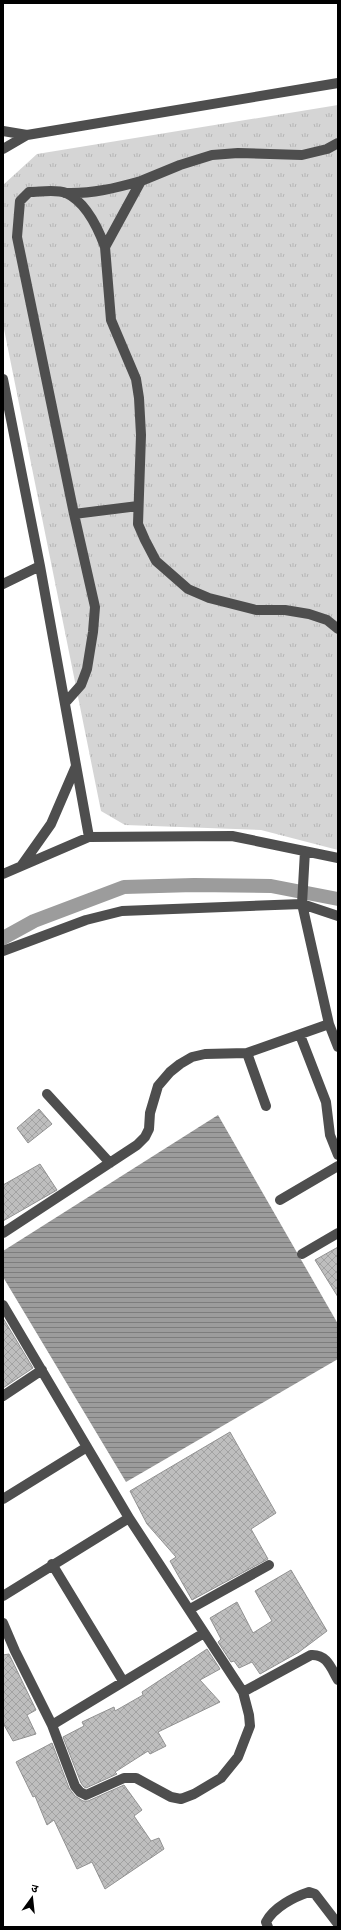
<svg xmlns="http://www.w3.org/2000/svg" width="341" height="1930" font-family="Raleway,'Noto Sans Devanagari',sans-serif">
	<defs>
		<pattern id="park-tufts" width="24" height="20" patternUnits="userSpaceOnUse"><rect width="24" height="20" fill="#d5d5d5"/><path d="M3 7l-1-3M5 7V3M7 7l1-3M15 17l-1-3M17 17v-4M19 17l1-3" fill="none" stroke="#b5b5b5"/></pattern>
		<pattern id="water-rules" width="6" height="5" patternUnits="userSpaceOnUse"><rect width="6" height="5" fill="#9c9c9c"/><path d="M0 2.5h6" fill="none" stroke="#7d7d7d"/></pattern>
		<pattern id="building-cross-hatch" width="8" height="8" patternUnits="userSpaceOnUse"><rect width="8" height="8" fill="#bebebe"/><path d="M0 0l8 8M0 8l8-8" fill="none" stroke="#a2a2a2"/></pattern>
	</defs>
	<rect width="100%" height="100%" fill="#fff"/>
	<!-- park -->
	<path fill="url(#park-tufts)" d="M338,105v745l-77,-20 -136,-5 -24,-14 -98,-487v-139l34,-31z"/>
	<!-- water -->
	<path fill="url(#water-rules)" d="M218,1115l120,209v35l-212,123 -123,-205v-26z"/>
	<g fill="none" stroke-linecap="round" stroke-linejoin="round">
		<!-- canal -->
		<path stroke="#9c9c9c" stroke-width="14" d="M3,938l31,-17 90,-34 70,-2 77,1 67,13"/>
	</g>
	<!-- building -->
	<path fill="url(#building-cross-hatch)" stroke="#929292" d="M39,1109l13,15 -24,19 -11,-15z
		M40,1164l17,26 -54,31v-36z
		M338,1247v50l-23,-37z
		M3,1318l30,50 -30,20z
		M230,1432l46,81 -25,16 17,30 -76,41 -22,-39 6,-4 -29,-33 -17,-33z
		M291,1570l36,61 -28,21 -39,22 -8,-12 -13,6 -5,-7 -3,1 -13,-20 3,-3 -11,-21 27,-16 16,31 19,-12 -17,-30z
		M207,1649l13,20 -20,11 20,22 -62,30 8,14 -16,8 -2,-3 -33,21 2,2 -31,14 -2,-1 -3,-4 -18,-46 21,-11 -2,-4 32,-15 1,4 28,-16 -1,-3z
		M9,1654l27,56 -9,5 9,19 -23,7 -10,-18v-68z
		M52,1743l17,45 6,8 8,5h5l36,-16 18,25 -8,6 17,25 8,-3 5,11 -59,40 -13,-27 -15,7 -23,-49 -7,5 -12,-29 -2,1 -17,-35z"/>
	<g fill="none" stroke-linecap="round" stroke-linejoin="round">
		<!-- minor -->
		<path stroke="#4e4e4e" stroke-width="10" d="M3,131l24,4 311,-52
			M338,143l-11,6 -25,6 -64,-2 -26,2 -32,10 -39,16 -36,66 6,73 25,59 3,19 2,37 -3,89 7,16 11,21 32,28 21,9 47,12h29l24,4 18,6 11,9
			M3,149l24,-14
			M65,193c27,1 51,-5 76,-12
			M3,379l37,187 49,271 -86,37
			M74,514l-57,-277 3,-36 9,-9c11,0 27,-3 37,1 20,9 32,35 39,54
			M3,584l37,-18
			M65,703l16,-18 6,-16 6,-37 2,-25 -21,-93 64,-8
			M89,837l143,-1 106,22
			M305,851l-3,53 27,120 9,23
			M22,865l29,-41 25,-58
			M3,951l83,-31 36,-9 180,-7 36,12
			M300,1035l26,67 4,33 8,20
			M247,1053l19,53
			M47,1094l63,69
			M280,1200l58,-34
			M3,1233l134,-88 8,-8 4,-8 1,-16 8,-27 12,-14 10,-8 12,-7 13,-3 42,-1 82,-29
			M302,1254l36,-21
			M3,1305l126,213 114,174 6,23 1,11 -12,31 -17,21 -27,16 -13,5 -10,-2 -35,-19h-12l-38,17 -6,-3 -5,-6 -23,-61 -37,-74 -12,-28
			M3,1396l39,-26
			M3,1499l84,-52
			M52,1564l71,117
			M3,1596l126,-78
			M190,1609l79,-44
			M243,1692l68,-37c16,-1 20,13 27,25
			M52,1725l152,-92
			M268,1927l-2,-5c8,-15 28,-25 43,-30l6,2 23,30"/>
	</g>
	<!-- border -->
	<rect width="341" height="1930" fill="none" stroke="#000000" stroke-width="8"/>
	<!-- north arrow -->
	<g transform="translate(32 1898) rotate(15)" stroke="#ffffff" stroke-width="3" paint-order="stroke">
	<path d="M0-3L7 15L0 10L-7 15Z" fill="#000000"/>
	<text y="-6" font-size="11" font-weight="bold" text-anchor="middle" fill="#000000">उ</text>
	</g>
</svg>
